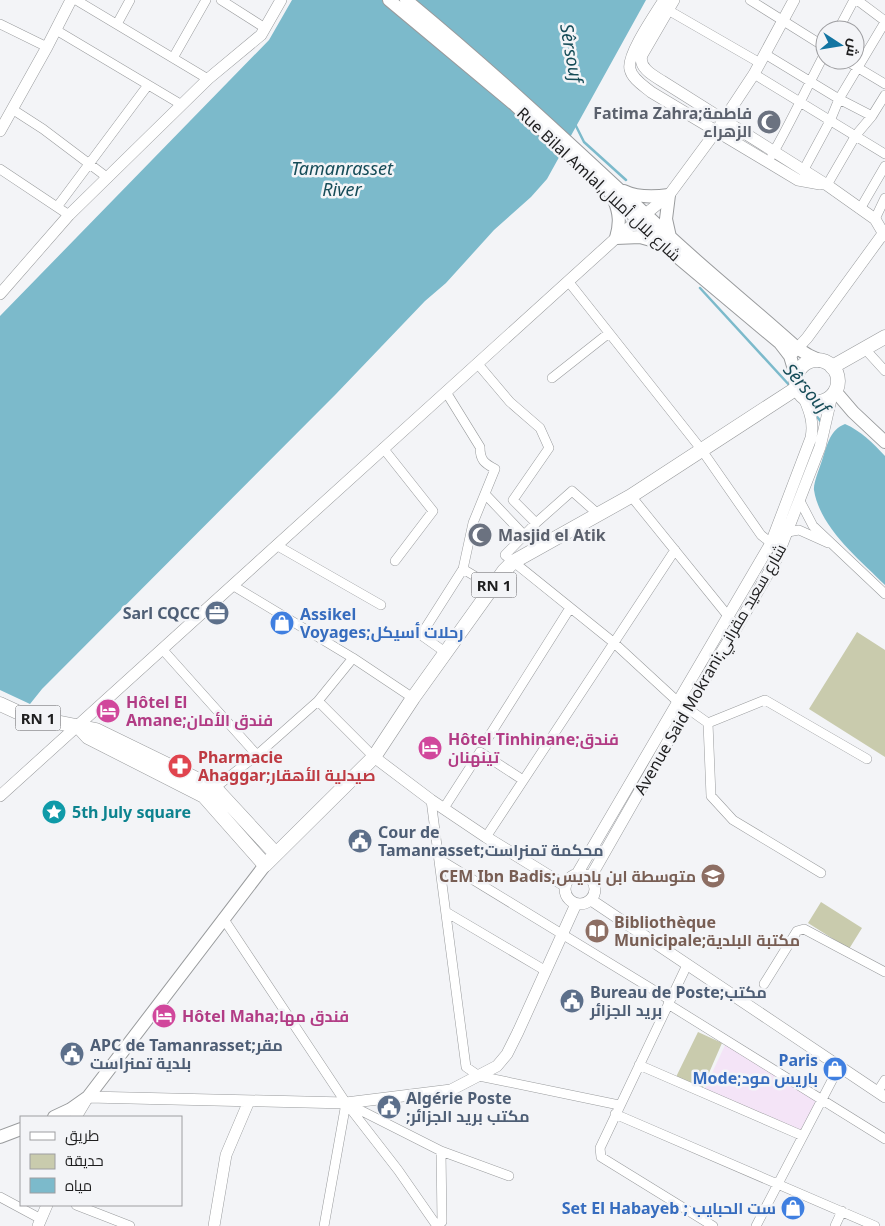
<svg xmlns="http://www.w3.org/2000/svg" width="885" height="1226" font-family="'Noto Sans',Cairo,sans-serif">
	<rect width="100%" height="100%" fill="#f3f4f7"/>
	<!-- education -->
	<path fill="#f4e4f7" d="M726,1043l93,58 -17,31 -98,-42z"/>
	<!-- green -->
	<path fill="#c9cbad" d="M857,632l28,18v107l-76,-48z
		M821,902l41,26 -13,21 -41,-26z
		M698,1032l24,11 -20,46 -26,-12z"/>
	<!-- water -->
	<path fill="#7cbacb" d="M292,0h354l-99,179 -16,18 -37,33 -48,53 -21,18 -89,93 -294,295 -12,15 -30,-14v-374l269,-276z
		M845,424c16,7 28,19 40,32v129c-26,-26 -65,-57 -71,-95 -1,-7 7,-25 9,-33 5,-14 7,-27 22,-33z"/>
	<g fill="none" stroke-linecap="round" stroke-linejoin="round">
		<!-- stream -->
		<path stroke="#7cbacb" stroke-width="2.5" d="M575,124l9,18 42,38
			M700,288l91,99
			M814,413l8,10"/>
		<defs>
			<path id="minor" d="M76,0l132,79
				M221,0l44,28
				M750,0l75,47
				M857,0l28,21
				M668,10l92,53
				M0,24l47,23
				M117,24l13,-24
				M56,30l126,75
				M838,30l16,-30
				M765,54l74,45 33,17
				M173,58l33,-58
				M845,60l40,24
				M754,74l131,80
				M12,109l31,20 65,49
				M772,155c19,-33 35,-68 53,-102
				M0,169l69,46
				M803,171l27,-50 9,-22 46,-77
				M827,185l29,-50 16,-19 13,-21
				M57,207l91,-122
				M860,209l25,-43
				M875,219l10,-21
				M568,281l133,168 60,86 10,8
				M865,349l20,22
				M477,363l33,39 30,26 9,20 -36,52 23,23
				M552,378l57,-45
				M446,392l34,55c0,13 4,16 15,22l-22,54 -10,46 30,18
				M383,448l50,63 -38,50
				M485,494l39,41
				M631,496l106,131
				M800,501l13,25 72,68
				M598,514l-26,-23 -36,32 -31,32 108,87 64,59 31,22
				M788,532l11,-2 29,13
				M276,545l105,60
				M232,585l121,73
				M163,650l94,105
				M445,652l-24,-17 42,-66
				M318,701l35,-43 60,40
				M708,723l3,73 22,24 88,53
				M708,723l57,-23 102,59
				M488,738l82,-130
				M212,790l45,-35 61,-54 56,56
				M431,800l35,267 13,9 140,29
				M444,808l36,-56 43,28
				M486,837l189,-287
				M439,859l231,141
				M446,912l100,59
				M223,918l123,185 52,67 39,56
				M687,965l-87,183 1,9 112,69
				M764,984l33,-53 7,-2 81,43
				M668,1004l217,135
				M639,1065l164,71
				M878,1091l7,-11
				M348,1104l93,47 68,25
				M615,1114l260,112
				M0,1197l41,22
				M76,1205l54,21
				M436,1224l6,-2 -1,-71
				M324,1226l22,-123
				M756,1226l84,-161
				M835,1226l7,-15"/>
			<path id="tertiary" d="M664,0c-8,13 -38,56 -34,69 2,10 14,17 21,23l147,88 22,4
				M674,0l-32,55c-4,12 10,20 20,26l165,104 48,34 10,17
				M0,131l47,-84 24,-47
				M0,294l69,-79 139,-136 53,-44 20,-35
				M791,355l16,-17 78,-107
				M374,757l57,43 55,37 78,48
				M0,796l616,-558 53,-43 48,-65 37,-56 40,-74
				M565 889a15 15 0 1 1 30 0a15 15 0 1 1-30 0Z
				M577,874l194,-331 40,-105c3,-15 -1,-26 -7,-40
				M590,878l97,-170 50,-81 39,-67 44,-113 12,-52
				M591,900l294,197
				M76,1117l12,-20 258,6 105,-13 46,-24 10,-12 11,-22 58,-128
				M38,1226l9,-21
				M214,1226l12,-71 23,-54"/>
			<path id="secondary" d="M389,0l126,105 96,88 51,51 118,99 10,13 6,20
				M406,0c91,75 177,156 263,236 41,38 86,74 128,112l11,7 13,6
				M624,191c14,7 30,6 45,4l-3,24 4,18
				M614,200c6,14 6,24 2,38l24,-1 18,5
				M835,391l18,21 32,30
				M54,1117l17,-8 17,-12 177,-232
				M0,1137l21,-8"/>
			<path id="primary" d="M796 381a21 21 0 1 1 42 0a21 21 0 1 1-42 0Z
				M832,367l53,-30
				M0,704l26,12 70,14 119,58 61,66
				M78,726l10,11 116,59 61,69 109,-108 39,-59 91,-127 9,-9 118,-66 166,-108"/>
		</defs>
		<!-- minor casing -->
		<use href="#minor" stroke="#999b9d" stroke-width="10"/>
		<!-- tertiary casing -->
		<use href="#tertiary" stroke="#999b9d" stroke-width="12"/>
		<!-- secondary casing -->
		<use href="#secondary" stroke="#999b9d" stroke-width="14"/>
		<!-- primary casing -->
		<use href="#primary" stroke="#999b9d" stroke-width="15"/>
		<!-- minor -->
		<use href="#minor" stroke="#fff" stroke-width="9"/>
		<!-- tertiary -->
		<use href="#tertiary" stroke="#fff" stroke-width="11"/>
		<!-- secondary -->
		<use href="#secondary" stroke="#fff" stroke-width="12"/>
		<!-- primary -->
		<use href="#primary" stroke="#fff" stroke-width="14"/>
	</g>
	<!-- icons -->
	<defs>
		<symbol id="mosque-disc" viewBox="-11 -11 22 22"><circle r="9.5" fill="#6b7280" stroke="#f3f4f7"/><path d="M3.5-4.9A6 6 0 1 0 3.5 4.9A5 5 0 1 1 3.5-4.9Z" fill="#fff"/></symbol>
		<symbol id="office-disc" viewBox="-11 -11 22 22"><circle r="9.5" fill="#5c6f8a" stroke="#f3f4f7"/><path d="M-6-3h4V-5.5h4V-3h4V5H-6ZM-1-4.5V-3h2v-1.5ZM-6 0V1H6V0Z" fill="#fff"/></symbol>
		<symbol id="shop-disc" viewBox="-11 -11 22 22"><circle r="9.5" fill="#3f7fe0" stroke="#f3f4f7"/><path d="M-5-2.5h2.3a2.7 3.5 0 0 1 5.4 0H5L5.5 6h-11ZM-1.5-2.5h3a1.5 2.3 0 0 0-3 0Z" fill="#fff"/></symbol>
		<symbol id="hotel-disc" viewBox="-11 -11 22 22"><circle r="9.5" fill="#d1479c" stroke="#f3f4f7"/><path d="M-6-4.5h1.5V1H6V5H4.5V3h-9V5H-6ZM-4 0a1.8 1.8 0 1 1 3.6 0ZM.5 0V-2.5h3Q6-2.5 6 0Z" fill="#fff"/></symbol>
		<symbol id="pharmacy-disc" viewBox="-11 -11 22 22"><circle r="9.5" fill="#e0444e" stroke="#f3f4f7"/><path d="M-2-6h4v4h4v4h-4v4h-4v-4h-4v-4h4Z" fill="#fff"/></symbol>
		<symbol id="sight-disc" viewBox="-11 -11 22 22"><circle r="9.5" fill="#0f9aa8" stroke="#f3f4f7"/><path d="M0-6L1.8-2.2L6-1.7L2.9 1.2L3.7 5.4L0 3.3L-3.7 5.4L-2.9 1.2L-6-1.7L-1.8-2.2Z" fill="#fff"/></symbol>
		<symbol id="civic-disc" viewBox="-11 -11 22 22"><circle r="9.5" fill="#5c6f8a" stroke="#f3f4f7"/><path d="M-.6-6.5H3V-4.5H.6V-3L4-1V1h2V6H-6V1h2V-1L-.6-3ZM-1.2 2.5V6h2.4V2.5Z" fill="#fff"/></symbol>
		<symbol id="school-disc" viewBox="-11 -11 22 22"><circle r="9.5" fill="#8d6e63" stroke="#f3f4f7"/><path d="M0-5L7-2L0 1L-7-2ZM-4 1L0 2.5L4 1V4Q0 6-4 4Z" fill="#fff"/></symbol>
		<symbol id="library-disc" viewBox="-11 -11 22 22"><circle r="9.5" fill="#8d6e63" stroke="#f3f4f7"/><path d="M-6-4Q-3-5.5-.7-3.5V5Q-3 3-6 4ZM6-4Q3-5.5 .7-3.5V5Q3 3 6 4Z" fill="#fff"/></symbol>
	</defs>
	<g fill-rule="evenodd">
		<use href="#mosque-disc" x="755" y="108" width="28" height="28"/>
		<use href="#mosque-disc" x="466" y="521" width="28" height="28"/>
		<use href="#office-disc" x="203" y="599" width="28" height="28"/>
		<use href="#shop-disc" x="268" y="609" width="28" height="28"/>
		<use href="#hotel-disc" x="94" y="697" width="28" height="28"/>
		<use href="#hotel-disc" x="416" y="734" width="28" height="28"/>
		<use href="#pharmacy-disc" x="166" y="752" width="28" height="28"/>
		<use href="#sight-disc" x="40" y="798" width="28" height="28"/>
		<use href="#civic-disc" x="346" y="827" width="28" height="28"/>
		<use href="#school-disc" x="699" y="862" width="28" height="28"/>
		<use href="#library-disc" x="583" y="917" width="28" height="28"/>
		<use href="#civic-disc" x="558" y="987" width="28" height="28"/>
		<use href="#hotel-disc" x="150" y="1002" width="28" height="28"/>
		<use href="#civic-disc" x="58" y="1040" width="28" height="28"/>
		<use href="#shop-disc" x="821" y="1055" width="28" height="28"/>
		<use href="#civic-disc" x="375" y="1093" width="28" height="28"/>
		<use href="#shop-disc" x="779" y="1194" width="28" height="28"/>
	</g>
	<g text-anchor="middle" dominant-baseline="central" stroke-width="5" stroke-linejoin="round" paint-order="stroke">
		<!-- shield labels -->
		<g fill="#f3f4f7" stroke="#5e5e60" stroke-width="1">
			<rect x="471.5" y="572.5" width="45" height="25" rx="4"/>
			<rect x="15.5" y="705.5" width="45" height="25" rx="4"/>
		</g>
		<g font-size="15" font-weight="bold" fill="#1e1e1f">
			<text x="494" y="585">RN 1</text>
			<text x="38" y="718">RN 1</text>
		</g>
		<!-- worship labels -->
		<g font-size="16" font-weight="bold" fill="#5b616d" stroke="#f3f4f7" text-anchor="end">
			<text x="752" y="113">Fatima Zahra;فاطمة<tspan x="752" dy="18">الزهراء</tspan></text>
			<text x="498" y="535" text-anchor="start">Masjid el Atik</text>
		</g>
		<!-- street labels -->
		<g font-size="16" fill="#1e1e1f" stroke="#f3f4f7">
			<text transform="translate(599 184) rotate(43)">Rue Bilal Amlal,شارع بلال أملال</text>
			<text transform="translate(710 669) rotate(-60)">Avenue Said Mokrani;شارع سعيد مقراني</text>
		</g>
		<!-- service labels -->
		<g font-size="16" font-weight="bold" fill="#4e5e75" stroke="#f3f4f7" text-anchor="start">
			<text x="200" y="613" text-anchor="end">Sarl CQCC</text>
			<text x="378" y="832">Cour de<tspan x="378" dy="18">Tamanrasset;محكمة تمنراست</tspan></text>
			<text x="590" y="992">Bureau de Poste;مكتب<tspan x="590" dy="18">بريد الجزائر</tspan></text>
			<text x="90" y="1045">APC de Tamanrasset;مقر<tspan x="90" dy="18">بلدية تمنراست</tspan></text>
			<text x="406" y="1098">Algérie Poste<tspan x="406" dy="18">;مكتب بريد الجزائر</tspan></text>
		</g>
		<!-- shop labels -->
		<g font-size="16" font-weight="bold" fill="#366cbe" stroke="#f3f4f7" text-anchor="end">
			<text x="300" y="614" text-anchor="start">Assikel<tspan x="300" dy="18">Voyages;رحلات أسيكل</tspan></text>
			<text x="818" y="1060">Paris<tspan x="818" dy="18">Mode;باريس مود</tspan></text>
			<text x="776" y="1208">Set El Habayeb ; ست الحبايب</text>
		</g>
		<!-- hotel labels -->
		<g font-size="16" font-weight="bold" fill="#b23c85" stroke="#f3f4f7" text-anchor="start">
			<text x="126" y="702">Hôtel El<tspan x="126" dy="18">Amane;فندق الأمان</tspan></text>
			<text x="448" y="739">Hôtel Tinhinane;فندق<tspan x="448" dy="18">تينهنان</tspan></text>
			<text x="182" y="1016">Hôtel Maha;فندق مها</text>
		</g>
		<!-- health labels -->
		<g font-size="16" font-weight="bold" fill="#be3a42" stroke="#f3f4f7" text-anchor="start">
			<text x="198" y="757">Pharmacie<tspan x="198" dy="18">Ahaggar;صيدلية الأهقار</tspan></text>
		</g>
		<!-- culture labels -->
		<g font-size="16" font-weight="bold" fill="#0d838f" stroke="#f3f4f7" text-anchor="start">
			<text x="72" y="812">5th July square</text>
		</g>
		<!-- education labels -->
		<g font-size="16" font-weight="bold" fill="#785e54" stroke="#f3f4f7" text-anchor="end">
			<text x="696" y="876">CEM Ibn Badis;متوسطة ابن باديس</text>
			<text x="614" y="922" text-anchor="start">Bibliothèque<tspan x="614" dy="18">Municipale;مكتبة البلدية</tspan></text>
		</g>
		<!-- water labels -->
		<g font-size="18" font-style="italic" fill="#164c58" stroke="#f3f4f7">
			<text transform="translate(572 53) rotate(80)">Sêrsouf</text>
			<text x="342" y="168">Tamanrasset<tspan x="342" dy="21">River</tspan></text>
			<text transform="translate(807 388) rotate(49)">Sêrsouf</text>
		</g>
	</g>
	<!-- legend -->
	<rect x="20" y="1116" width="162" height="90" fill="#f3f4f7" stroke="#9e9ea1"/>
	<rect x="30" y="1132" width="25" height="8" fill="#ffffff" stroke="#9e9ea1"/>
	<text x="65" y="1141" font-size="15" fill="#1e1e1f">طريق</text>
	<rect x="30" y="1154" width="25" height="15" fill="#c9cbad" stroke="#9e9ea1"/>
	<text x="65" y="1166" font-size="15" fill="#1e1e1f">حديقة</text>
	<rect x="30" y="1178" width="25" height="15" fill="#7cbacb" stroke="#9e9ea1"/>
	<text x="65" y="1191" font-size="15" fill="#1e1e1f">مياه</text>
	<!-- north arrow -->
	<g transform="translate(840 45) rotate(102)"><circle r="24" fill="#f3f4f7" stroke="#9e9ea1"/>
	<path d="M0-4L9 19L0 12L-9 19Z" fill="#1375a2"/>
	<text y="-8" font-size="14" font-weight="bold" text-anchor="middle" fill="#1e1e1f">ش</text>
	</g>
</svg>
